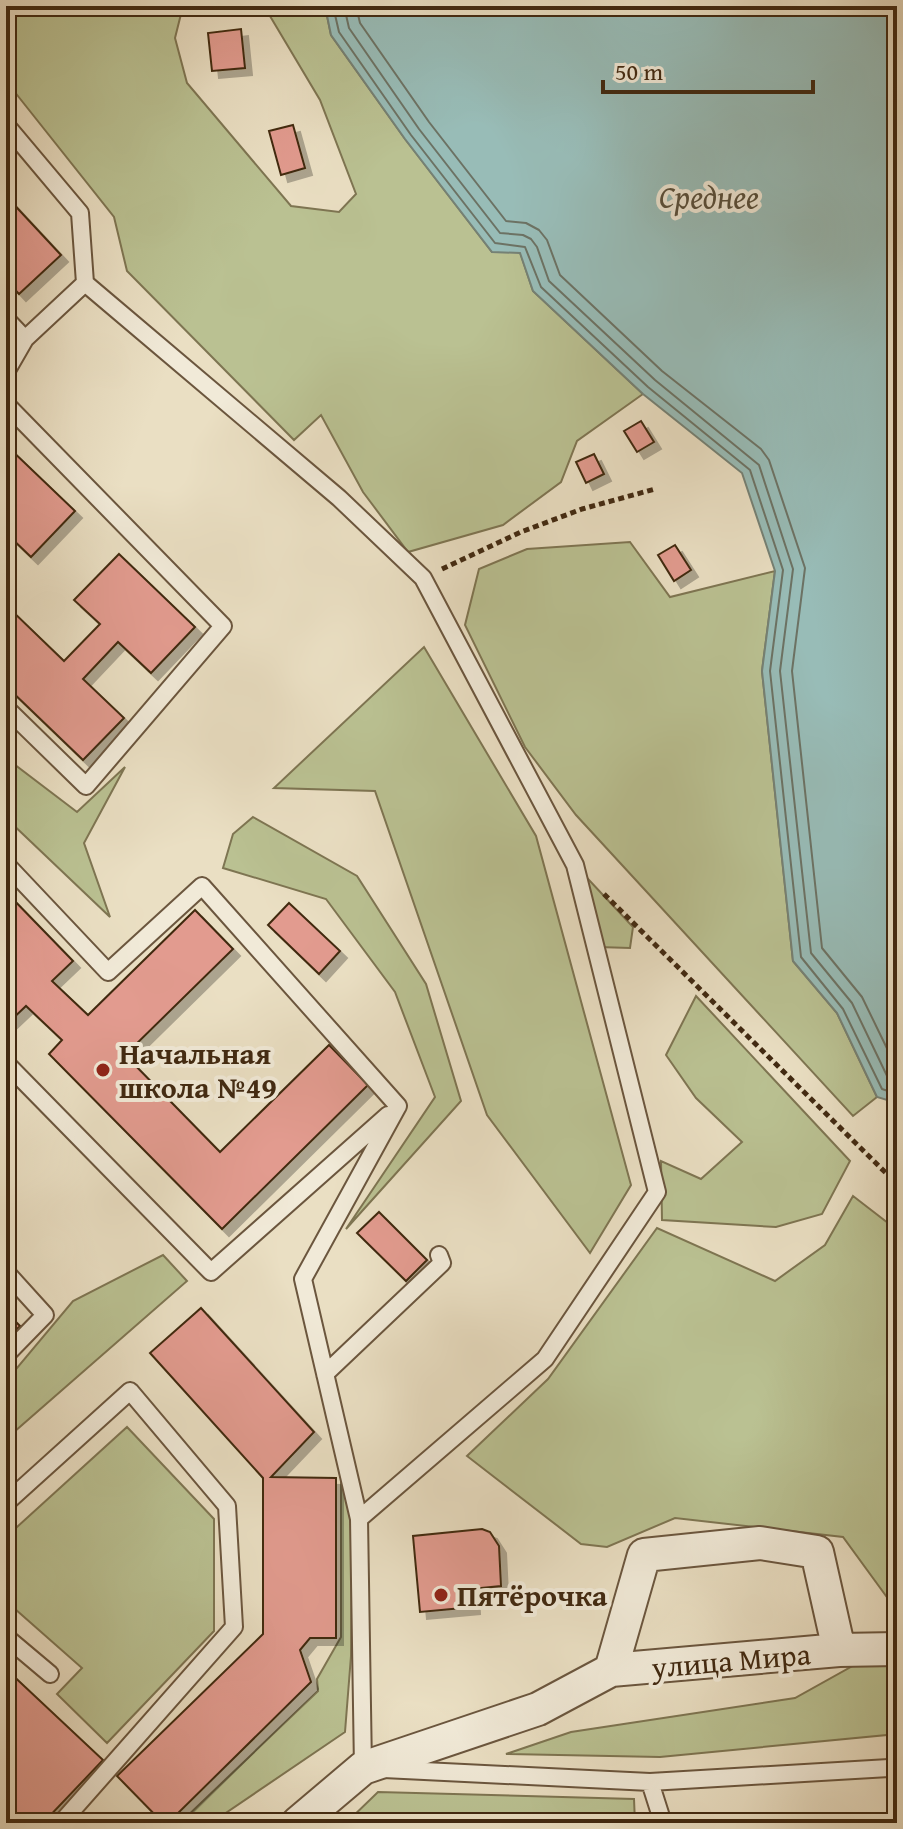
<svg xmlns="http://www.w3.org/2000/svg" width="903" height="1829" font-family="'Gentium Book Plus',serif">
	<defs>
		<filter id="shadow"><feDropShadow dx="7" dy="7" stdDeviation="0" flood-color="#0004"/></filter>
	</defs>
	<rect width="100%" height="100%" fill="#eadfc3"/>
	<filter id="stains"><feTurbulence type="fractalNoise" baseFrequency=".0025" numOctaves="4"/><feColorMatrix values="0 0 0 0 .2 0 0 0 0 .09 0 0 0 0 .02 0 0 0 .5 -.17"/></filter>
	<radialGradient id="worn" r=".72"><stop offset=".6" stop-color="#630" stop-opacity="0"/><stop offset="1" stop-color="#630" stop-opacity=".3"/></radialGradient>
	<!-- green -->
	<path fill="#bac192" stroke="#7e7552" stroke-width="2" d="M6,6h177l-8,32 12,45 104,123 48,6 17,-18 -36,-94 -56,-94h61l6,29 74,104 87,113h28l13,39 110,103 -66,47 -16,41 -58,43 -95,27 -45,-60 -42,-77 -27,25 -167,-169 -13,-54 -108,-136z
		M630,542l40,55 105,-26 -13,100 31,290 44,52 40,84 -24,19 -277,-301 -51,-68 -60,-122 14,-56 48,-20z
		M424,647l112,189 95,349 -41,68 -103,-138 -112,-324 -101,-3z
		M6,758l71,54 48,-45 -41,76 26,74 -104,-99z
		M253,817l104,59 69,108 35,117 -115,128 89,-132 -40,-105 -69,-93 -103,-31 10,-34z
		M575,865l58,62 -3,21 -32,-1z
		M696,996l154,165 -28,53 -46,13 -114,-7 -1,-59 40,18 41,-37 -46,-44 -30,-43z
		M853,1196l44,34v381l-54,-74 -168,-19 -68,29 -26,-3 -114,-88 81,-77 109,-151 118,53 50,-36z
		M163,1255l24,26 -181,158v-58l67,-80z
		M127,1427l87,92v112l-107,112 -50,-49 25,-26 -76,-67v-64z
		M341,1479l11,39 -1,138 -6,76 -134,91h-31l138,-132 -1,-12 24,-42z
		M897,1657v77l-237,23 -154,-3 65,-22 224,-34 72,-40z
		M378,1792l256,7 1,24h-289z"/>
	<!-- water -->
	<path fill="#98bcb7" stroke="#758175" stroke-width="2" d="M325,6h572v1097l-20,-6 -40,-84 -44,-52 -31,-290 13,-100 -33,-98 -99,-79 -110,-103 -13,-38 -28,-1 -87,-113 -74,-104z"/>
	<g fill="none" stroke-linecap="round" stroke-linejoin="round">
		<!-- shore -->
		<path stroke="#6c7264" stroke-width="2" d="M333,6l6,26 72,103 84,108 30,4 16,40 107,100 102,83 33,100 -13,101 31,286 42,52 39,80 15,5
			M344,6l5,22 70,101 81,104 23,2 8,4 6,8 12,34 106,99 104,85 34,104 -13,102 31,282 41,50 37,77 8,4
			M356,6l4,17 69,99 77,99 20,2 13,7 8,10 13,35 102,96 99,78 8,11 36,108 -13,103 30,277 40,49 35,72"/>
	</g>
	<!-- building -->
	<path fill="#e29b8f" stroke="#412911" stroke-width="2" filter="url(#shadow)" d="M241,29l4,39 -33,3 -4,-38z
		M293,125l12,43 -24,7 -12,-44z
		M6,196l55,59 -42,39 -13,-14z
		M641,421l13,21 -17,10 -13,-21z
		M6,445l69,66 -44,46 -25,-24z
		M594,454l10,20 -18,9 -10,-21z
		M675,545l16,25 -17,11 -16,-26z
		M119,554l76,73 -44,46 -33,-31 -35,37 41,39 -41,42 -77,-74v-81l58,56 36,-37 -26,-24z
		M6,892l67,69 -21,20 36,34 107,-105 38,39 -108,106 95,97 109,-107 39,40 -146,144 -173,-175 13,-14 -36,-34 -20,19z
		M289,903l51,48 -21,23 -51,-49z
		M379,1212l48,48 -21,21 -49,-48z
		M201,1308l113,124 -43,45 65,1v160h-26l-10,12 11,32 -143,141h-5l-46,-47 146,-142v-156l-113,-125z
		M6,1312l14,14 -14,14z
		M482,1529l8,3 9,14 2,40 -29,3 1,18 -53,5 -7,-76z
		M6,1669l97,91 -60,63h-37v-60l9,-10 -9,-9z"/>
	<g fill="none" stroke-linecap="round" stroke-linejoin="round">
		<defs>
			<path id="lane" d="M6,125l74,88 5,70 -60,56 -19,-20
				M85,283l254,215 84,80 152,287 82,327 -112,167 -186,160
				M6,372l19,-33
				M6,404l217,222 -137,160 -80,-78
				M6,864l102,108 94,-86 196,220
				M6,1063l205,209 177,-157
				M398,1106l-95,173 56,240 4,249 287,14 13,41
				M6,1272l39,43 -39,40
				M325,1374l117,-111 -3,-8
				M6,1503l124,-112 97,115 7,121 -173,196
				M6,1637l44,37
				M650,1782l239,-14 8,2"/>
			<path id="street" d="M611,1670l33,-115 116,-12 57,9 22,98
				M298,1823l65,-55 175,-59 73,-39 228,-20 58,-1"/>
		</defs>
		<!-- lane casing -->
		<use href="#lane" stroke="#6b563e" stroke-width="20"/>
		<!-- street casing -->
		<use href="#street" stroke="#6b563e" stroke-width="36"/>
		<!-- path -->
		<path stroke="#412911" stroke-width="5" stroke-dasharray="6 4" stroke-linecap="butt" d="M442,569l79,-37 61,-23 73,-20
			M604,894l293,290"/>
		<!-- lane -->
		<use href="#lane" stroke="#f1ead8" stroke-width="16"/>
		<!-- street -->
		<use href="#street" stroke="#f1ead8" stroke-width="32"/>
	</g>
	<!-- markers -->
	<g fill="#8f2418" stroke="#f1ead8" stroke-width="3">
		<circle cx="103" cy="1070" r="8"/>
		<circle cx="441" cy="1595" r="8"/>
	</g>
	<g text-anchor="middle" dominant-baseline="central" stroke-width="8" stroke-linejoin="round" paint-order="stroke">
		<!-- poi labels -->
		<g font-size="30" font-weight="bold" fill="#412911" stroke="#f1ead8" text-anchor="start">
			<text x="119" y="1053">Начальная<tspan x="119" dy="34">школа №49</tspan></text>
			<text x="457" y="1595">Пятёрочка</text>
		</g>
		<!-- street labels -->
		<g font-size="30" fill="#412911" stroke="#f1ead8">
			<text transform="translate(731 1660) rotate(-5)">улица Мира</text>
		</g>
		<!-- water labels -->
		<g font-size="32" font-style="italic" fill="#574e3a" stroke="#f1ead8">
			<text x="709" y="196">Среднее</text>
		</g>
	</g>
	<!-- margin -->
	<rect width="903" height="1829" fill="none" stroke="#eadfc3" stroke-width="32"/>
	<rect x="8" y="8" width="887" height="1813" fill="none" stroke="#412911" stroke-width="4"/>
	<rect x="16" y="16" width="871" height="1797" fill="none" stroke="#412911" stroke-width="2"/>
	<!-- scale -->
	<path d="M603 80v12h210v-12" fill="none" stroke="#412911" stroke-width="4"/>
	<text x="615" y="80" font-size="24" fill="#412911" stroke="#f1ead8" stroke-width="6" paint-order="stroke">50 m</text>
	<rect width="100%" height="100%" filter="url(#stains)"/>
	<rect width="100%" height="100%" fill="url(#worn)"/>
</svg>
